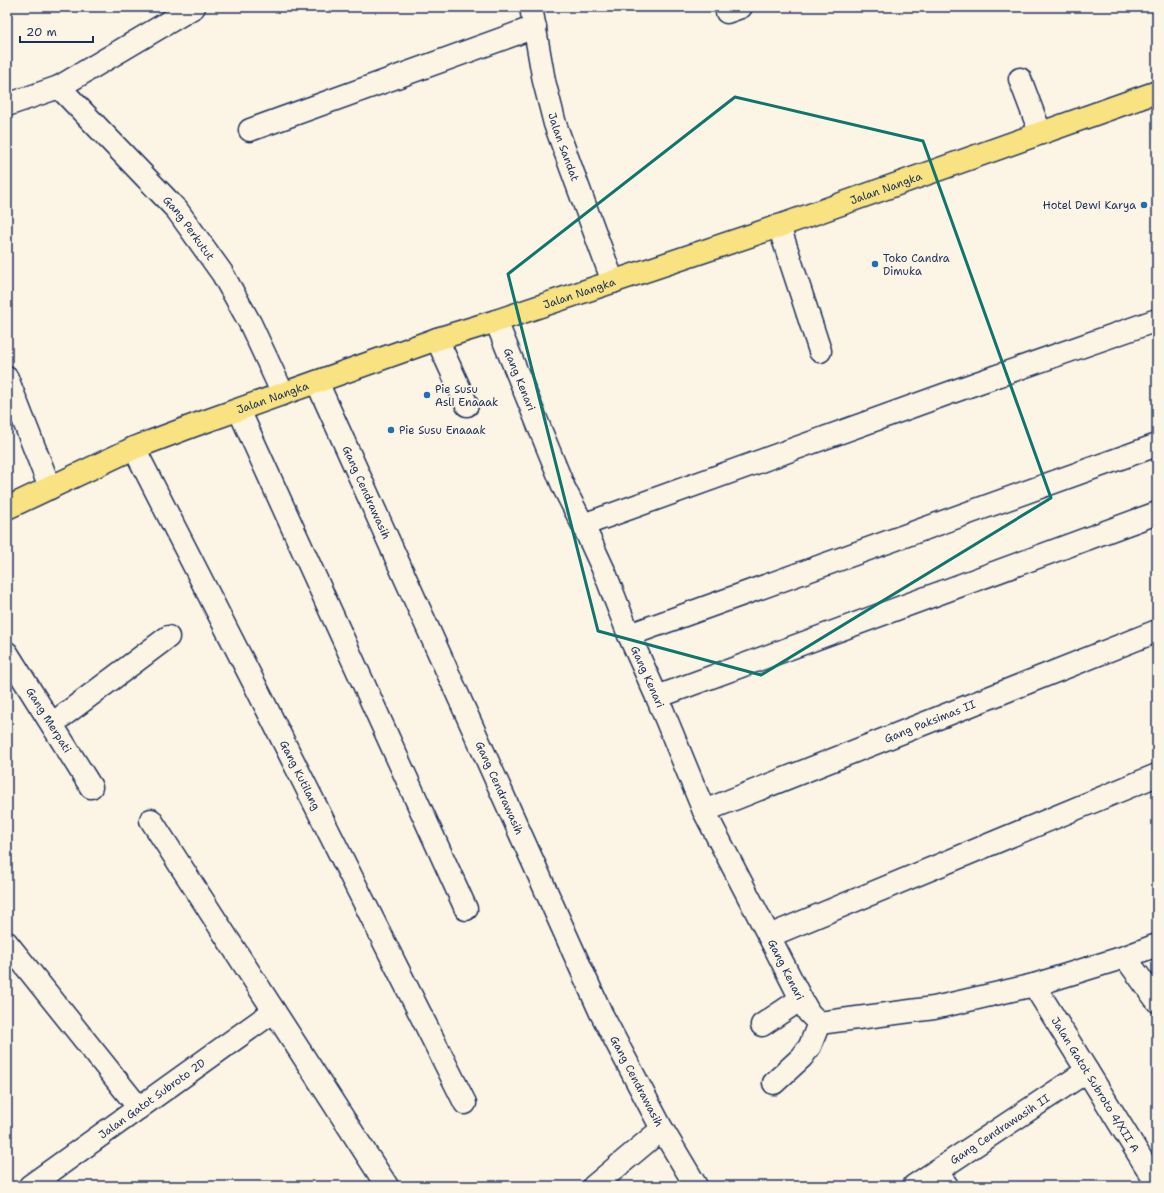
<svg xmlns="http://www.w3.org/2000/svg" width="1164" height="1193" font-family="'Shantell Sans',sans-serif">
  <rect width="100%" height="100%" fill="#fcf5e5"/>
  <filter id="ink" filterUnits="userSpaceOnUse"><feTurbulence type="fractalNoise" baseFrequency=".025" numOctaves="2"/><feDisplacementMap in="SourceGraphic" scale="8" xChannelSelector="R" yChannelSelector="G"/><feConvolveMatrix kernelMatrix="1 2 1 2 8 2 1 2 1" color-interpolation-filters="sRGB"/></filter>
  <g filter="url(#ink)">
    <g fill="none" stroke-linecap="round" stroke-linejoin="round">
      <g stroke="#1b2f5e" stroke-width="25">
        <g id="minor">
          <path id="s1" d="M531,7l13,74 11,43 58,158"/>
          <polyline points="727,12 741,7"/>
          <polyline points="1020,79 1040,132"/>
          <path id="s2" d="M59,87l118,123 45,63 28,50 33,71"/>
          <polyline points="7,105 59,87 194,7"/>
          <polyline points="250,130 535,27"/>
          <polyline points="779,226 820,351"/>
          <path id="s3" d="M496,321l68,167 19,37 22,48 24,62 28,62 47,114 65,125 32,63 8,14 10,10"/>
          <polyline points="437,339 467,405"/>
          <polyline points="7,378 50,488"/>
          <path id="s4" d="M317,382l284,631 61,116 34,57"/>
          <polyline points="239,410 466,909"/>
          <path id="s5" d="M134,448l121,237 210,418"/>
          <polyline points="583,525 977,383 1157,320"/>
          <polyline points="629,635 1157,445"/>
          <path id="s6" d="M7,653l84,134"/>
          <polyline points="657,697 1157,513"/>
          <polyline points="52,724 168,637"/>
          <path id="s7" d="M704,811l453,-180"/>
          <polyline points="151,820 387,1186"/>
          <polyline points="769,936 1157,775"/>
          <polyline points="7,943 139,1108"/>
          <polyline points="1125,957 1157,1001"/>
          <path id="s8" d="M1034,985l123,199"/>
          <polyline points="819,1023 934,1008 1034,985 1125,957 1157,945"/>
          <polyline points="762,1025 801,999"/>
          <polyline points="774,1083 802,1057 810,1046 819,1023"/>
          <polyline points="936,1171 947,1186"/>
          <path id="s9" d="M30,1186l244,-175"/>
          <polyline points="594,1186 662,1129"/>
          <path id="s10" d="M914,1186l173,-115"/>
        </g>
      </g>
      <g stroke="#1b2f5e" stroke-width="25">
        <g id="major">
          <path id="s11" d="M7,508l127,-60 61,-23 242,-86 59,-18 283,-95 378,-134"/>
        </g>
      </g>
      <use href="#minor" stroke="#fcf5e5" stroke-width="22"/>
      <use href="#major" stroke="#f8e281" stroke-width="22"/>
    </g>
  </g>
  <path fill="none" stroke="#0f766e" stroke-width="3" stroke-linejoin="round" d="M735,97l188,44 128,357 -290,177 -163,-44 -90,-357z"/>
  <g fill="#1f6fb2" stroke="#fcf5e5" stroke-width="1.5">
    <circle cx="1144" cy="205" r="4"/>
    <circle cx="875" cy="264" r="4"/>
    <circle cx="427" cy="395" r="4"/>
    <circle cx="391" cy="430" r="4"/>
  </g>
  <g text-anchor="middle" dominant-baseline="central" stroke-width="3.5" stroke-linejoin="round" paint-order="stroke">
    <g font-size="11" fill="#1b2f5e" stroke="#fcf5e5">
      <text stroke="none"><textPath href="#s1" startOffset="144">Jalan Sandat</textPath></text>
      <text stroke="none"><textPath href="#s11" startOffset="936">Jalan Nangka</textPath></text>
      <text stroke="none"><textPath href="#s2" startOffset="192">Gang Perkutut</textPath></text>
      <text stroke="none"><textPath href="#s11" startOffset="612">Jalan Nangka</textPath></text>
      <text stroke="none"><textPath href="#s3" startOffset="63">Gang Kenari</textPath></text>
      <text stroke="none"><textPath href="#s11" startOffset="288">Jalan Nangka</textPath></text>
      <text stroke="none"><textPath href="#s4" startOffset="121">Gang Cendrawasih</textPath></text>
      <text stroke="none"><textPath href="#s3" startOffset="387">Gang Kenari</textPath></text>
      <text stroke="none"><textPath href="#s6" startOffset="79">Gang Merpati</textPath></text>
      <text stroke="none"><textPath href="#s7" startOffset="243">Gang Paksimas II</textPath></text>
      <text stroke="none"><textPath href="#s5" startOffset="367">Gang Kutilang</textPath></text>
      <text stroke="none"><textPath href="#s4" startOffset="445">Gang Cendrawasih</textPath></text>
      <text stroke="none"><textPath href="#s3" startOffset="711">Gang Kenari</textPath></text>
      <text stroke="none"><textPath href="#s4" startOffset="769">Gang Cendrawasih</textPath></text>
      <text stroke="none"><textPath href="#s8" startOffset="117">Jalan Gatot Subroto 4/XII A</textPath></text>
      <text stroke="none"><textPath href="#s9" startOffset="150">Jalan Gatot Subroto 2D</textPath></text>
      <text stroke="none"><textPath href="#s10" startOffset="103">Gang Cendrawasih II</textPath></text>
    </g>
    <g font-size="11" fill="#1b2f5e" stroke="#fcf5e5" text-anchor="start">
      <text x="1136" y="205" text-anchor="end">Hotel Dewi Karya</text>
      <text x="883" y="258">Toko Candra<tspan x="883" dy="13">Dimuka</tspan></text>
      <text x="435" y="389">Pie Susu<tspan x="435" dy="13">Asli Enaaak</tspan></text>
      <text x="399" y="430">Pie Susu Enaaak</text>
    </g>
  </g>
  <rect width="1164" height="1193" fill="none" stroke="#fcf5e5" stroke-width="24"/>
  <rect x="12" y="12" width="1140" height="1169" fill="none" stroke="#1b2f5e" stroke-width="1.5" filter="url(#ink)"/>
  <path d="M20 36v6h73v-6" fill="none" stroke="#1b2f5e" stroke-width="2"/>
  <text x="26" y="36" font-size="12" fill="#1b2f5e" stroke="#fcf5e5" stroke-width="3" paint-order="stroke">20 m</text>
</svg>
